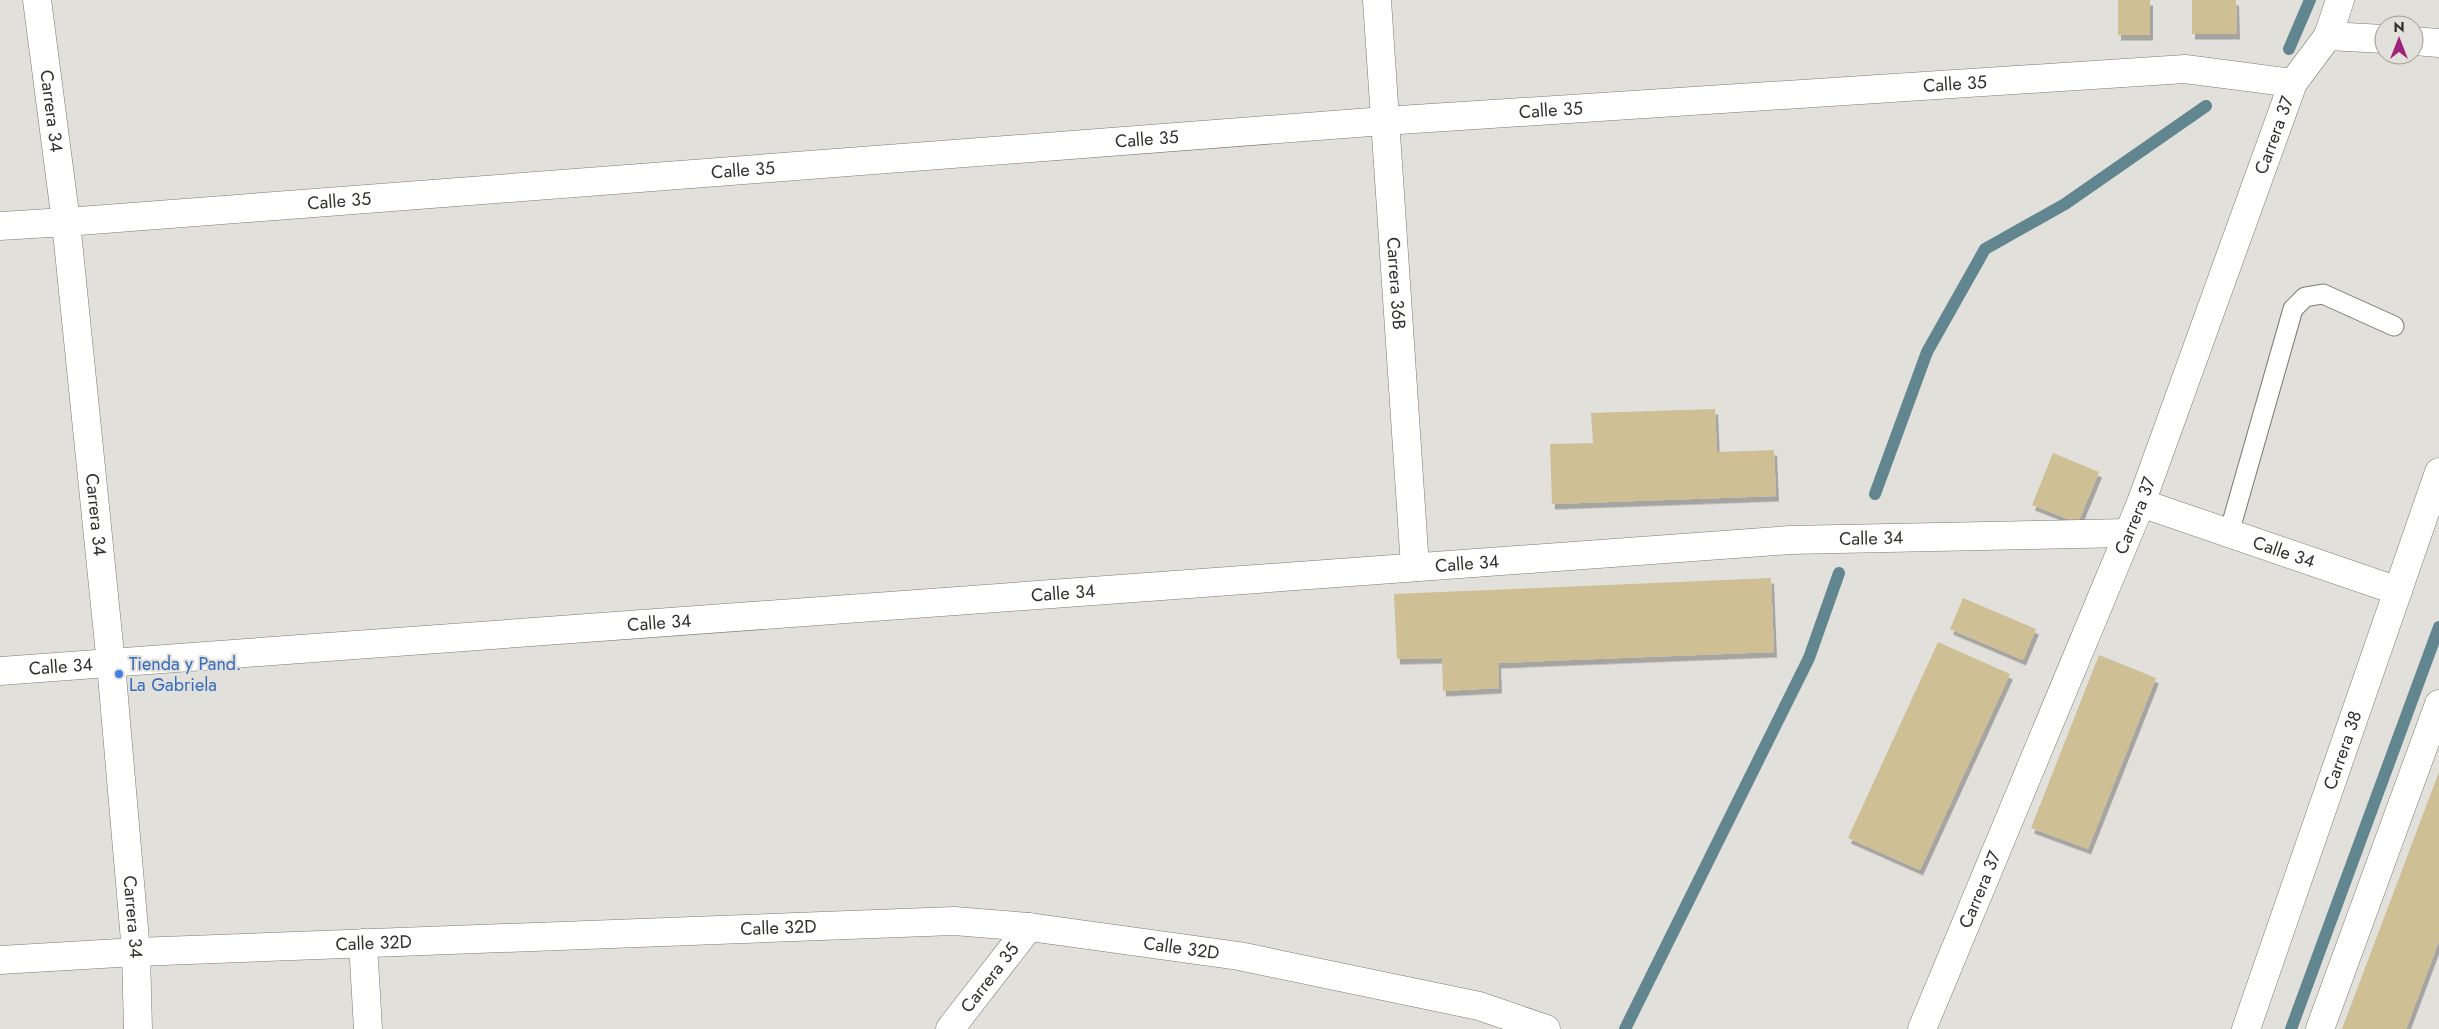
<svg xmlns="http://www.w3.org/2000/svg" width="2439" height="1029" font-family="Jost,sans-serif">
  <defs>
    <filter id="shadow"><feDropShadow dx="3" dy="5.5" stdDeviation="0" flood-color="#0004"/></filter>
  </defs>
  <rect width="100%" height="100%" fill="#e2e0da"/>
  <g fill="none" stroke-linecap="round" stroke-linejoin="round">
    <g stroke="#628690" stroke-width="12">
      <polyline points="2289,49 2310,0"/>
      <polyline points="1875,494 1927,352 1985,249 2065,204 2206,106"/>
      <polyline points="1625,1029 1809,658 1839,573"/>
      <polyline points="2291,1029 2439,627"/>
    </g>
  </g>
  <g fill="#cebf95" filter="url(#shadow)">
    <rect x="2118" y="0" width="32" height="35"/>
    <polygon points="2192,0 2236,0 2237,34 2192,34"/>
    <polygon points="1715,409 1717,452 1774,450 1776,496 1552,504 1550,444 1593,443 1591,413"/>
    <polygon points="2053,453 2099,472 2078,523 2032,505"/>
    <polygon points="1771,578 1774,652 1498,663 1499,688 1443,691 1442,658 1397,659 1394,594"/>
    <polygon points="1963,598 2036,629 2023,660 1950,629"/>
    <polygon points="1938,642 2010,674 1920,870 1848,838"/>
    <polygon points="2099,655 2156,678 2088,849 2031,828"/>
    <polygon points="2439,772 2439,941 2406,1029 2342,1029"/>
  </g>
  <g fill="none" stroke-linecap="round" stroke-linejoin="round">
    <g stroke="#7b7973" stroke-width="21">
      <polyline id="service" points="2229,533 2293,309 2305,297 2323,294 2394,326"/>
    </g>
    <g stroke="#7b7973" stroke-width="29">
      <g id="minor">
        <path id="s1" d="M1377,0l38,567"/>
        <polyline points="2328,36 2384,39"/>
        <polyline points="2414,41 2439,43"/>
        <path id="s2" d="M66,222l1318,-101 801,-52 108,14"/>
        <path id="s3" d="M2141,503l257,88"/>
        <path id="s4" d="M0,671l1790,-131 338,-7"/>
        <polyline points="363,943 368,1029"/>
        <path id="s5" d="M0,960l136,-8 818,-31 75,6 210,29 240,50 67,23"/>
        <path id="s6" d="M950,1029l79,-102"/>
        <path id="s7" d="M1922,1029l219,-526 152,-420 35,-47 12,-36"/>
        <path id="s8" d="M2246,1029l193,-557"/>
        <polyline points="2320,1029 2439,704"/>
      </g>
    </g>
    <g stroke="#7b7973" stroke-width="29">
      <g id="tertiary">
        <path id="s9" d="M37,0l29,222 45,442 25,288 2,77"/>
        <polyline points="0,226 66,222"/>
      </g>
    </g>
    <use href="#service" stroke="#fff" stroke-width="19"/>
    <use href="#minor" stroke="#fff" stroke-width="28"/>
    <use href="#tertiary" stroke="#fff" stroke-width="28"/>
  </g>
  <circle fill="#3f7fe0" stroke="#e2e0da" stroke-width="2" cx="119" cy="674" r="5"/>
  <g text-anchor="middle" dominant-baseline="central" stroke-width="4" stroke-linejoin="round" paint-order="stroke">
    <g font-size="18" fill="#30302d" stroke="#e2e0da">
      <text stroke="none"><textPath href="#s2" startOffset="1894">Calle 35</textPath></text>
      <text stroke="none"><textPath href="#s2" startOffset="1489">Calle 35</textPath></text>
      <text stroke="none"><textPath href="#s9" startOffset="112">Carrera 34</textPath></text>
      <text stroke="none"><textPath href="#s7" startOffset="961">Carrera 37</textPath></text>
      <text stroke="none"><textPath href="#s2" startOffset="1084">Calle 35</textPath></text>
      <text stroke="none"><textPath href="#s2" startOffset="679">Calle 35</textPath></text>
      <text stroke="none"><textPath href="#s2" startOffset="274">Calle 35</textPath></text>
      <text stroke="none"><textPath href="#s1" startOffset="284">Carrera 36B</textPath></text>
      <text stroke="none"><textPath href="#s9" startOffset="518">Carrera 34</textPath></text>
      <text stroke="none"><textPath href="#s7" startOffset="556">Carrera 37</textPath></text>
      <text stroke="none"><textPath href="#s4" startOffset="1876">Calle 34</textPath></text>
      <text stroke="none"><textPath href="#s3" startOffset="151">Calle 34</textPath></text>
      <text stroke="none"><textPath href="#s4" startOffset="1471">Calle 34</textPath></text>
      <text stroke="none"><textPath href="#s4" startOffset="1066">Calle 34</textPath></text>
      <text stroke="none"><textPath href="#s4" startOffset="661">Calle 34</textPath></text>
      <text stroke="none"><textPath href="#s4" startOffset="61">Calle 34</textPath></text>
      <text stroke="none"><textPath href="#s8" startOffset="295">Carrera 38</textPath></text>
      <text stroke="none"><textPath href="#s7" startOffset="151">Carrera 37</textPath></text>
      <text stroke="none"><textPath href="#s9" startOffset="922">Carrera 34</textPath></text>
      <text stroke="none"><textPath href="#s5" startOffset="779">Calle 32D</textPath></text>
      <text stroke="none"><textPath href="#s5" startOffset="374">Calle 32D</textPath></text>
      <text stroke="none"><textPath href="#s5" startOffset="1184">Calle 32D</textPath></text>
      <text stroke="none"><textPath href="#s6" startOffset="65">Carrera 35</textPath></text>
    </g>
    <g font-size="18" fill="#366cbe" stroke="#e2e0da" text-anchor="start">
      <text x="129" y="664">Tienda y Pand.<tspan x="129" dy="21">La Gabriela</tspan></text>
    </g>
  </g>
  <g transform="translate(2399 40)"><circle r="24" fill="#e2e0da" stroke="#9b9a95"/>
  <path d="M0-4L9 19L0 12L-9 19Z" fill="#9d237b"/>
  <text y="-8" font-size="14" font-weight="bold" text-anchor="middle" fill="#30302d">N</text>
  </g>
</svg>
